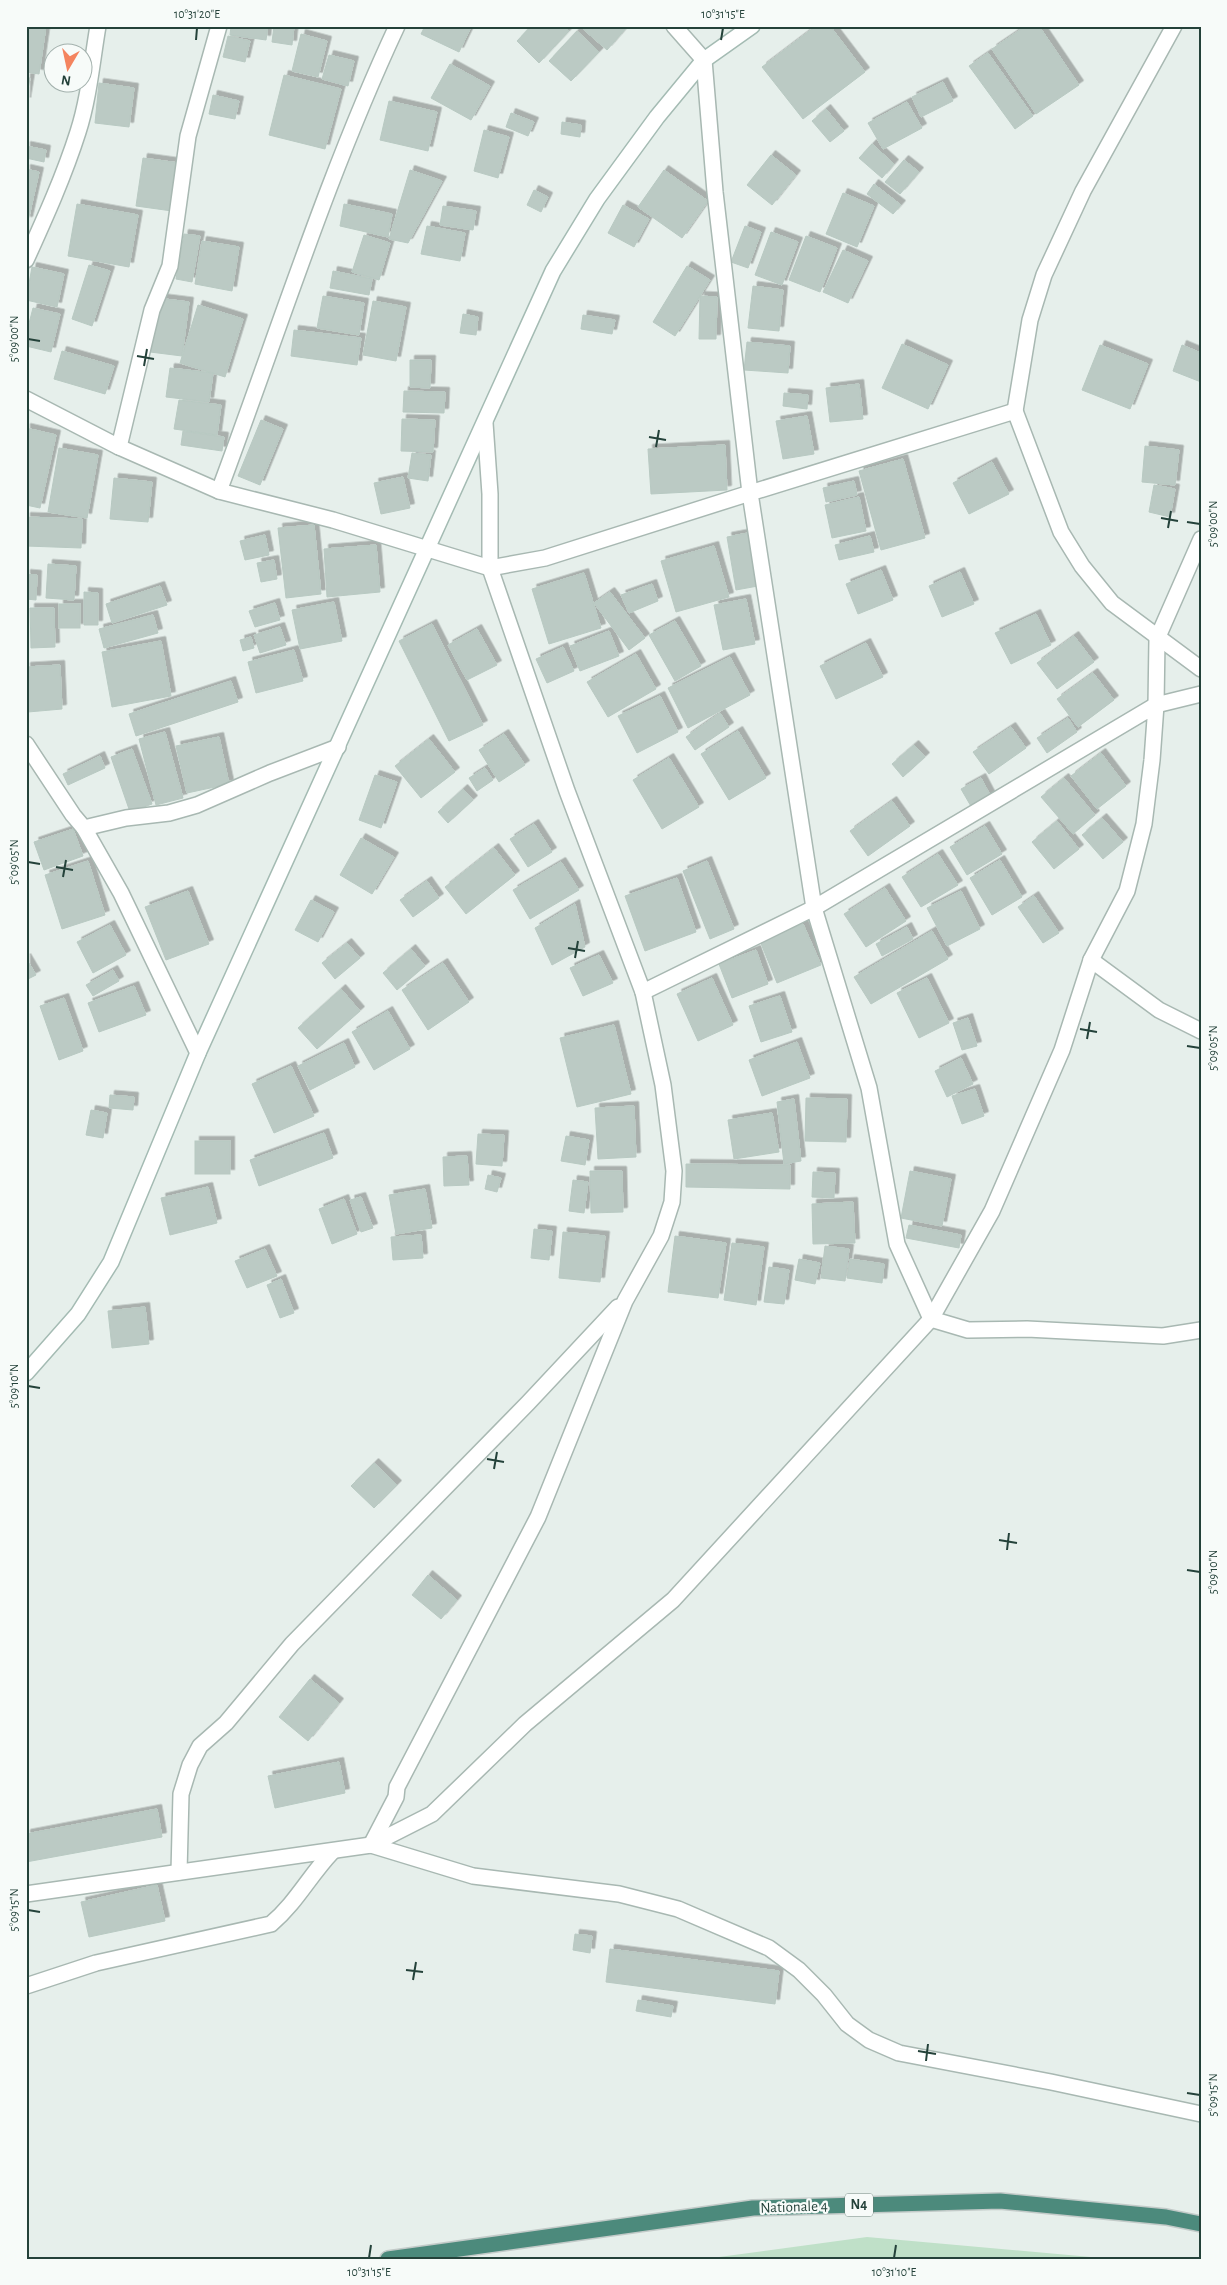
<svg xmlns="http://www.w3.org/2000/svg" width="1227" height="2285" font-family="'Alegreya Sans',sans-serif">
  <defs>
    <filter id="shadow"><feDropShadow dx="4.5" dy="-4.5" stdDeviation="0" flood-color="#0004"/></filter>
  </defs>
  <rect width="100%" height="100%" fill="#e6efeb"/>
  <polygon fill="#bfe0c8" points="867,2237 1113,2259 704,2259"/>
  <g fill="#bbcac4" stroke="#b8c9c2" filter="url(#shadow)">
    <polygon points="26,26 46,26 39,74 26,72"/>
    <polygon points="231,26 268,26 266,40 230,35"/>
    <polygon points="274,26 294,26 292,45 272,42"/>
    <polygon points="425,26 465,26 470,29 459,52 421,34"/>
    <polygon points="531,26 564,26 569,31 539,63 517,41"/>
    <polygon points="584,26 628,26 607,50 582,28"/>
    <polygon points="816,26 830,26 865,72 803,119 762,67"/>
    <polygon points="1026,26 1039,26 1079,85 1036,114 992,49"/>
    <polygon points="577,31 599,52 571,81 549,61"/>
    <polygon points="301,34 327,41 318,77 292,71"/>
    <polygon points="228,36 250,41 245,62 223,57"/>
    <polygon points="988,53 1033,116 1015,129 969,66"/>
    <polygon points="329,55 354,61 348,86 322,79"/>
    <polygon points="450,64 490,86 471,120 431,98"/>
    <polygon points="284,75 341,89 325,149 269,135"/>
    <polygon points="26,77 30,78 26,102"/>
    <polygon points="943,82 953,101 921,117 912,97"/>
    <polygon points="99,83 134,88 129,127 95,123"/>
    <polygon points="213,95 239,101 235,119 209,114"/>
    <polygon points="389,101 437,112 428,151 380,140"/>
    <polygon points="907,102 922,128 883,149 868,123"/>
    <polygon points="826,109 844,131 830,142 812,121"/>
    <polygon points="511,113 534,122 528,136 506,127"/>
    <polygon points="562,122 581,125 580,137 561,134"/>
    <polygon points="484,130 509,137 498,178 474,171"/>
    <polygon points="872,144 894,164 882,178 859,158"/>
    <polygon points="26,146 46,150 44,162 26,158"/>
    <polygon points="771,155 796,175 772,205 747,185"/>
    <polygon points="143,158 179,163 172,211 136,206"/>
    <polygon points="904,160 919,172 900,194 885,182"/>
    <polygon points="26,169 39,172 28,221 26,221"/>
    <polygon points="410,170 442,181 408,243 389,239"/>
    <polygon points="664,170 708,201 682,238 638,207"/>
    <polygon points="874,184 901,205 893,214 867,194"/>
    <polygon points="534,190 548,197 541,212 527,205"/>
    <polygon points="843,193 874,206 857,247 826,234"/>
    <polygon points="77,204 138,215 129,267 68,256"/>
    <polygon points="344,204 392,214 388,237 340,226"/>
    <polygon points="623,205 649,219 634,247 608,233"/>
    <polygon points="443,206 476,211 473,230 440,225"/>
    <polygon points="427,226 465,233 460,261 421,254"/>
    <polygon points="745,226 761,232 748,268 731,262"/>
    <polygon points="771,232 798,242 782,285 755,275"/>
    <polygon points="184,234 200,236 192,282 176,279"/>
    <polygon points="364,235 390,243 379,280 352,272"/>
    <polygon points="806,236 837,248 820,292 789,280"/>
    <polygon points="202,241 239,247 232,291 195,284"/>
    <polygon points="843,250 868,261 848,303 823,292"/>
    <polygon points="89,265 110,271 92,326 72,319"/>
    <polygon points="687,266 710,280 675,336 653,322"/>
    <polygon points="32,267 64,274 57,307 26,300"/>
    <polygon points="333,271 372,279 369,295 330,288"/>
    <polygon points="753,286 783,290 779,331 748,328"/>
    <polygon points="323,296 364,303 359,335 317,328"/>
    <polygon points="700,296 717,297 716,339 699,339"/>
    <polygon points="157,298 189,302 182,356 150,352"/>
    <polygon points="373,301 406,307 396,361 363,355"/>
    <polygon points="198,305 243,319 225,377 180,363"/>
    <polygon points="33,308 60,314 51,352 26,346 26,335"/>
    <polygon points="463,314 478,317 476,335 460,333"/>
    <polygon points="583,315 615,320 612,334 581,329"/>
    <polygon points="294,330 361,338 357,365 291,356"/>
    <polygon points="747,342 790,346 788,373 744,370"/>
    <polygon points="902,344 948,365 928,409 882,388"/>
    <polygon points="1100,345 1148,364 1130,409 1082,390"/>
    <polygon points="1182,345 1201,353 1201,382 1173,371"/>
    <polygon points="62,351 114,366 105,394 54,379"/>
    <polygon points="410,360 431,360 430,388 410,387"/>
    <polygon points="170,368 213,373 209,402 166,397"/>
    <polygon points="859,384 863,419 830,422 826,388"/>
    <polygon points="404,391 445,392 444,413 403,412"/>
    <polygon points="784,393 808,395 807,409 783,406"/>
    <polygon points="179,400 221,405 217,435 174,429"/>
    <polygon points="807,416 814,454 783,459 776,421"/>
    <polygon points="402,419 435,420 433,452 401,451"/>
    <polygon points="261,420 283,429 260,485 238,476"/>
    <polygon points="26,428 56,435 40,508 26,505"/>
    <polygon points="183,431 224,437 222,451 181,445"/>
    <polygon points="725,445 727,490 651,494 648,449"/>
    <polygon points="1145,446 1179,450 1175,485 1142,482"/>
    <polygon points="59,448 98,455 87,518 48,512"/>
    <polygon points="412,453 431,455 428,481 408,478"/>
    <polygon points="903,459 925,538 881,550 859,471"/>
    <polygon points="992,462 1009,494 969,514 953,483"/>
    <polygon points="403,477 410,508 381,514 374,483"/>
    <polygon points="114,478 152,482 148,522 110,519"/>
    <polygon points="854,481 857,495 826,502 823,488"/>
    <polygon points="1154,485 1175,489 1170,517 1149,512"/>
    <polygon points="859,497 866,531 832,538 825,505"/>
    <polygon points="26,517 82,519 81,548 26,546"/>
    <polygon points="314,525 321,594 286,598 278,528"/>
    <polygon points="748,533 758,586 736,590 727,537"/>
    <polygon points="265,535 269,555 245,560 240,541"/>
    <polygon points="870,536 874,552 839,560 835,545"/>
    <polygon points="376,545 380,592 327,597 324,549"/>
    <polygon points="714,546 729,597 676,612 661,561"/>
    <polygon points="274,560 277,579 261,582 257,563"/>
    <polygon points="48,564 76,566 74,600 46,598"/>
    <polygon points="881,570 893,600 858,614 846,584"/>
    <polygon points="960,572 974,604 942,617 929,586"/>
    <polygon points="584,573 601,628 549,644 532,589"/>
    <polygon points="26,574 37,575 36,600 26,599"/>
    <polygon points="652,584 658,601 629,613 621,595"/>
    <polygon points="160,586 167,605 112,623 106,604"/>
    <polygon points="84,592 98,593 98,625 84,625"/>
    <polygon points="610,592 645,638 629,650 594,603"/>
    <polygon points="746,599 755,644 723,650 714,605"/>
    <polygon points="334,602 342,641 300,649 292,610"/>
    <polygon points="275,603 280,620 255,627 249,611"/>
    <rect x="59" y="604" width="21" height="24"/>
    <polygon points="30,608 54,608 55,647 31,648"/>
    <polygon points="1036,614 1051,645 1011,664 995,633"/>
    <polygon points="153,615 158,633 104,648 99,629"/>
    <polygon points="675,621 701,666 675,681 649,635"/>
    <polygon points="432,624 483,725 449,741 399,641"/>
    <polygon points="280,627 286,645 260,653 254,635"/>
    <polygon points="477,629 497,665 467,680 448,645"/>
    <polygon points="609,631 619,656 580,671 570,646"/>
    <polygon points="1074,636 1094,662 1057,689 1037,663"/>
    <polygon points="251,637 254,648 243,651 240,640"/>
    <polygon points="161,641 171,696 112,707 102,652"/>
    <polygon points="866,643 883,677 836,699 820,666"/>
    <polygon points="563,647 574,671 547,683 536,659"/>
    <polygon points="294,650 303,681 256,693 248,662"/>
    <polygon points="636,654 656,689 608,717 587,682"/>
    <polygon points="730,657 750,695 688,728 668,688"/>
    <polygon points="60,665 62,709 28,712 26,667"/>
    <polygon points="1093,673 1114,700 1078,727 1057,699"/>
    <polygon points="231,681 238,702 136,736 129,714"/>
    <polygon points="660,696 678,732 637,753 618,716"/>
    <polygon points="720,713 729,727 695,750 686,737"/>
    <polygon points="1068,718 1077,732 1047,753 1037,738"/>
    <polygon points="1011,727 1026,748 989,774 973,752"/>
    <polygon points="738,731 766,778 729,800 701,754"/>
    <polygon points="165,732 183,798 156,805 139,739"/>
    <polygon points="504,734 525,765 499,782 479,750"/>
    <polygon points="219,737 229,784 187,793 176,746"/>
    <polygon points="429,739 455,772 421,798 395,766"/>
    <polygon points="914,745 925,757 903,777 892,764"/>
    <polygon points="132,749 152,804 130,812 111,757"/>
    <polygon points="1101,753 1126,786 1097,809 1071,776"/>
    <polygon points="100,756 105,768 68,785 63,774"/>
    <polygon points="669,758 699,807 662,829 633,780"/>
    <polygon points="485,768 493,780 477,791 469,778"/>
    <polygon points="375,775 397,782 381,828 359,820"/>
    <polygon points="981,778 991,797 972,808 961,789"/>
    <polygon points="1064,778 1095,815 1073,834 1041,797"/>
    <polygon points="463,789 473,800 448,823 438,812"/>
    <polygon points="892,801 910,826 868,856 850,831"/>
    <polygon points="1102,818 1123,842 1103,859 1082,835"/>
    <polygon points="1057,821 1079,849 1054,869 1032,842"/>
    <polygon points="534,824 552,852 528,867 510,839"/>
    <polygon points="985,826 1002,854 967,875 950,847"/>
    <polygon points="73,829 83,856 44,870 34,842"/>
    <polygon points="361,838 394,857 372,894 340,875"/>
    <polygon points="494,848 515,875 466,914 445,887"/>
    <polygon points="938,854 958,885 921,907 902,877"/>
    <polygon points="1000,860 1022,897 992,915 970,878"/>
    <polygon points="88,861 105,915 62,929 45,875"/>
    <polygon points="707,861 734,929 710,939 683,871"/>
    <polygon points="561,862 579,890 530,919 513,890"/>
    <polygon points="677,878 696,932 645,951 625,896"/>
    <polygon points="427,881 439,898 413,917 400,900"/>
    <polygon points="885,888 906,921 866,947 844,914"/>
    <polygon points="188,891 209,944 166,960 145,907"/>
    <polygon points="961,891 980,929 947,946 927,908"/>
    <polygon points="1034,896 1059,933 1043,943 1018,907"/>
    <polygon points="311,900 334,912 318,942 295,930"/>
    <polygon points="575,904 585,947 552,965 535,928"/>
    <polygon points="803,924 821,965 777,983 760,941"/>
    <polygon points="110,925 126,955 93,973 77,942"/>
    <polygon points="907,927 913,939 882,956 876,944"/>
    <polygon points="932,931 948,959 871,1004 854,977"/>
    <polygon points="347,943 360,958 335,979 322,963"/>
    <polygon points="411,949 425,966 397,990 383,973"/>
    <polygon points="756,950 768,984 732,998 719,964"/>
    <polygon points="599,955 613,983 583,996 570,968"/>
    <polygon points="26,958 36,975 26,980"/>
    <polygon points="443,963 469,1002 428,1030 402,990"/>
    <polygon points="113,970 119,981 93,996 86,985"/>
    <polygon points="712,978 733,1025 698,1041 677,994"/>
    <polygon points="927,978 949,1023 919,1038 897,993"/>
    <polygon points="134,986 146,1015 99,1032 88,1003"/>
    <polygon points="341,989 360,1011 317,1049 298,1028"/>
    <polygon points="780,996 792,1032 761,1042 749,1006"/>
    <polygon points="64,998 83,1051 59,1060 40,1006"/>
    <polygon points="388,1011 410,1049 374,1070 352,1032"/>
    <polygon points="968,1018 977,1046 962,1050 953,1023"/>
    <polygon points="614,1025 631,1094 577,1107 560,1038"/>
    <polygon points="797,1042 810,1078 762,1096 749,1060"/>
    <polygon points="344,1043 355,1067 310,1090 298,1066"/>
    <polygon points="961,1058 973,1084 947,1097 935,1071"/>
    <polygon points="291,1066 314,1116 274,1133 252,1084"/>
    <polygon points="975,1089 984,1116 962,1124 952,1096"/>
    <polygon points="110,1095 134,1097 133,1110 109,1108"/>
    <polygon points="806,1098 847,1099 846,1142 805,1141"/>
    <polygon points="794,1099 801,1161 784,1164 777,1102"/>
    <polygon points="634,1106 636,1157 598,1159 595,1108"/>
    <polygon points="91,1110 107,1113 103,1138 86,1135"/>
    <polygon points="772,1113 779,1152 734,1159 728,1120"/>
    <polygon points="324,1133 333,1158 259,1186 250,1160"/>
    <polygon points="478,1134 504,1135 502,1166 476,1164"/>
    <polygon points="566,1136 589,1140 585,1165 561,1161"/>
    <rect x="195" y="1141" width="35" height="33"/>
    <polygon points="467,1156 469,1185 444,1186 443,1157"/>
    <polygon points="686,1164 790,1165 790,1189 686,1187"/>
    <polygon points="590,1171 622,1171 623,1212 591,1213"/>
    <polygon points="910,1171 951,1179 942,1226 901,1218"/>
    <polygon points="813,1172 835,1173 834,1198 812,1197"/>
    <polygon points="488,1175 501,1178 497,1192 485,1189"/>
    <polygon points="573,1180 588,1182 584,1213 569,1211"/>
    <polygon points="208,1187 217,1223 170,1235 161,1198"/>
    <polygon points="425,1189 432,1228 396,1234 389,1195"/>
    <polygon points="361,1197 373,1228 361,1232 350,1200"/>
    <polygon points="344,1199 357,1234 332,1244 319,1209"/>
    <polygon points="853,1202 855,1243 813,1244 812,1204"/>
    <polygon points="909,1225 961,1235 959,1248 906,1238"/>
    <polygon points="534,1229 552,1231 549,1260 531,1258"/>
    <polygon points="563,1232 605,1236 600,1282 559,1278"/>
    <polygon points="421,1235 423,1258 393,1260 391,1237"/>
    <polygon points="675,1236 726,1243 718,1298 668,1292"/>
    <polygon points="732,1243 764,1247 756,1305 724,1300"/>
    <polygon points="825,1246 849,1249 845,1281 821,1278"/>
    <polygon points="265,1249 277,1276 247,1288 235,1261"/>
    <polygon points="799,1259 820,1263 815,1284 795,1280"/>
    <polygon points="850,1259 884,1264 882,1283 847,1278"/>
    <polygon points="769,1267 789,1270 784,1304 764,1302"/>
    <polygon points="281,1279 294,1313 280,1318 267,1285"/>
    <polygon points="145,1307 149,1344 112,1348 108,1311"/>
    <polygon points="374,1463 397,1485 374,1508 351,1486"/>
    <polygon points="428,1575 457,1600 441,1619 412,1595"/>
    <polygon points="310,1679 339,1703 308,1741 279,1717"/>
    <polygon points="339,1762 345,1793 275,1808 268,1776"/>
    <polygon points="157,1809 162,1837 26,1862 26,1834"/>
    <polygon points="157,1885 165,1921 89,1937 81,1902"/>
    <polygon points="575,1934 592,1936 590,1953 573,1950"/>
    <polygon points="610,1949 779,1971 775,2004 606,1982"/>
    <polygon points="638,2000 673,2006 671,2017 636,2011"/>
  </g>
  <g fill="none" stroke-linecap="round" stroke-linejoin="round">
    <g stroke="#a8b8b2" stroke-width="18">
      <g id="minor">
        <path d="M397,26c-70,150 -120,310 -178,465l114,29 157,48 55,-10 205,-65 -35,-301 -11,-132 -30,-34"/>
        <path d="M26,260c19,-42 38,-84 52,-128 11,-34 14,-71 20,-106"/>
        <polyline points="26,399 119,447 219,491"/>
        <polyline points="1015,411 1030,320 1044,275 1083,191 1174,26"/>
        <polyline points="119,447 152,310 170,266 188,136 219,26"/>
        <polyline points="1201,539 1157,639 1156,705 1201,694"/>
        <polyline points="26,744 73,815 84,828 126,818 169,813 197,805 270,773 338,747"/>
        <polyline points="84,828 121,893 198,1053"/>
        <polyline points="1091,960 1159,1010 1201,1031"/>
        <polyline points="643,992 814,908 869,1088 897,1244 931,1319 968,1330 1027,1329 1163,1336 1201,1330"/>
        <polyline points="371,1845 396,1797 397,1787 538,1517 625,1301 661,1236 672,1202 674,1171 663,1085 643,992 567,791 490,568 490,494 485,423"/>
        <polyline points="371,1845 473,1876 619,1894 678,1909 769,1948 799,1970 824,1995 847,2024 869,2040 899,2053 1051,2082 1201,2114"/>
        <polyline points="179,1872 181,1794 190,1765 200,1746 226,1723 292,1644 528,1403 618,1307"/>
        <polyline points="26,1894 371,1845 432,1814 525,1724 673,1600 931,1319 992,1211 1062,1050 1091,960 1127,891 1144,824 1152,760 1156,705 814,908 750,493 1015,411 1061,532 1082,566 1112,603 1201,669"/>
        <path d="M26,1986l70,-23 175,-39c25,-21 39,-49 61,-72"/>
      </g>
    </g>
    <g stroke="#a4bbb3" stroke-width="18">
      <polyline id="secondary" points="26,1373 78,1314 111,1262 198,1053 553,271 597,199 657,117 704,60 752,26"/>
    </g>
    <g stroke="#c2cac8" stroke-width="18">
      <polyline id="trunk" points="388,2259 753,2208 1000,2201 1166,2217 1201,2224"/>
    </g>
    <use href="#minor" stroke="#fff" stroke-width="15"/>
    <use href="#secondary" stroke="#fff" stroke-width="15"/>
    <use href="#trunk" stroke="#4c8a7c" stroke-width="15"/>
  </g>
  <path fill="none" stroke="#24423a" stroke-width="2" d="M196,40l1,-12M721,40l2,-12M28,339l12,2M137,356l17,3M144,366l3,-17M649,437l17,3M656,447l3,-17M1161,518l17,3M1187,522l13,2M1168,528l3,-17M28,862l12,2M56,867l17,3M63,877l3,-17M568,948l17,3M575,958l3,-17M1080,1029l17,3M1087,1039l3,-17M1187,1046l13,2M28,1386l12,2M487,1459l17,3M494,1469l3,-17M999,1540l18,3M1007,1550l2,-17M1187,1570l13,2M28,1910l12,2M406,1970l17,2M413,1980l3,-18M918,2051l18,3M926,2061l2,-17M1187,2093l13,2M369,2258l2,-13M894,2258l2,-13"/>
  <g text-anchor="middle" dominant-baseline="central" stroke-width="4.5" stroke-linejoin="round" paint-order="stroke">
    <rect fill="#f7fbf9" stroke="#637a73" stroke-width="1" x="845" y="2193.5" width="28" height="23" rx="4"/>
    <g font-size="14" font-weight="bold" fill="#24423a">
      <text x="859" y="2205">N4</text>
    </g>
    <g font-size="15" fill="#24423a" stroke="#f7fbf9">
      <text transform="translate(794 2207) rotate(-2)">Nationale 4</text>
    </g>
  </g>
  <rect width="1227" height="2285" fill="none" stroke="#f7fbf9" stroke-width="55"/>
  <g transform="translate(68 68) rotate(189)"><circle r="24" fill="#f7fbf9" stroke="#a3b1ad"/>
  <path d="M0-4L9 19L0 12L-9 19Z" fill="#f4845f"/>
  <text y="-8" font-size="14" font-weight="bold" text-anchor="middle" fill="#24423a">N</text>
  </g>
  <rect x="28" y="28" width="1172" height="2230" fill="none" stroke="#24423a" stroke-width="2"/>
  <g font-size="12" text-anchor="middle" fill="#24423a">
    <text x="197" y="18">10°31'20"E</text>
    <text x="723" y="18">10°31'15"E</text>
    <text transform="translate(14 339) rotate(-90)" y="4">5°09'00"N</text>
    <text transform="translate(1213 524) rotate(-90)" y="4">5°09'00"N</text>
    <text transform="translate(14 862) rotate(-90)" y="4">5°09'05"N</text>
    <text transform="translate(1213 1048) rotate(-90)" y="4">5°09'05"N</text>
    <text transform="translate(14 1386) rotate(-90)" y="4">5°09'10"N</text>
    <text transform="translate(1213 1572) rotate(-90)" y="4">5°09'10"N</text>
    <text transform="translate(14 1910) rotate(-90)" y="4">5°09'15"N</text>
    <text transform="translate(1213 2095) rotate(-90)" y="4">5°09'15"N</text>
    <text x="369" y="2276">10°31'15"E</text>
    <text x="894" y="2276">10°31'10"E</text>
  </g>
</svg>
